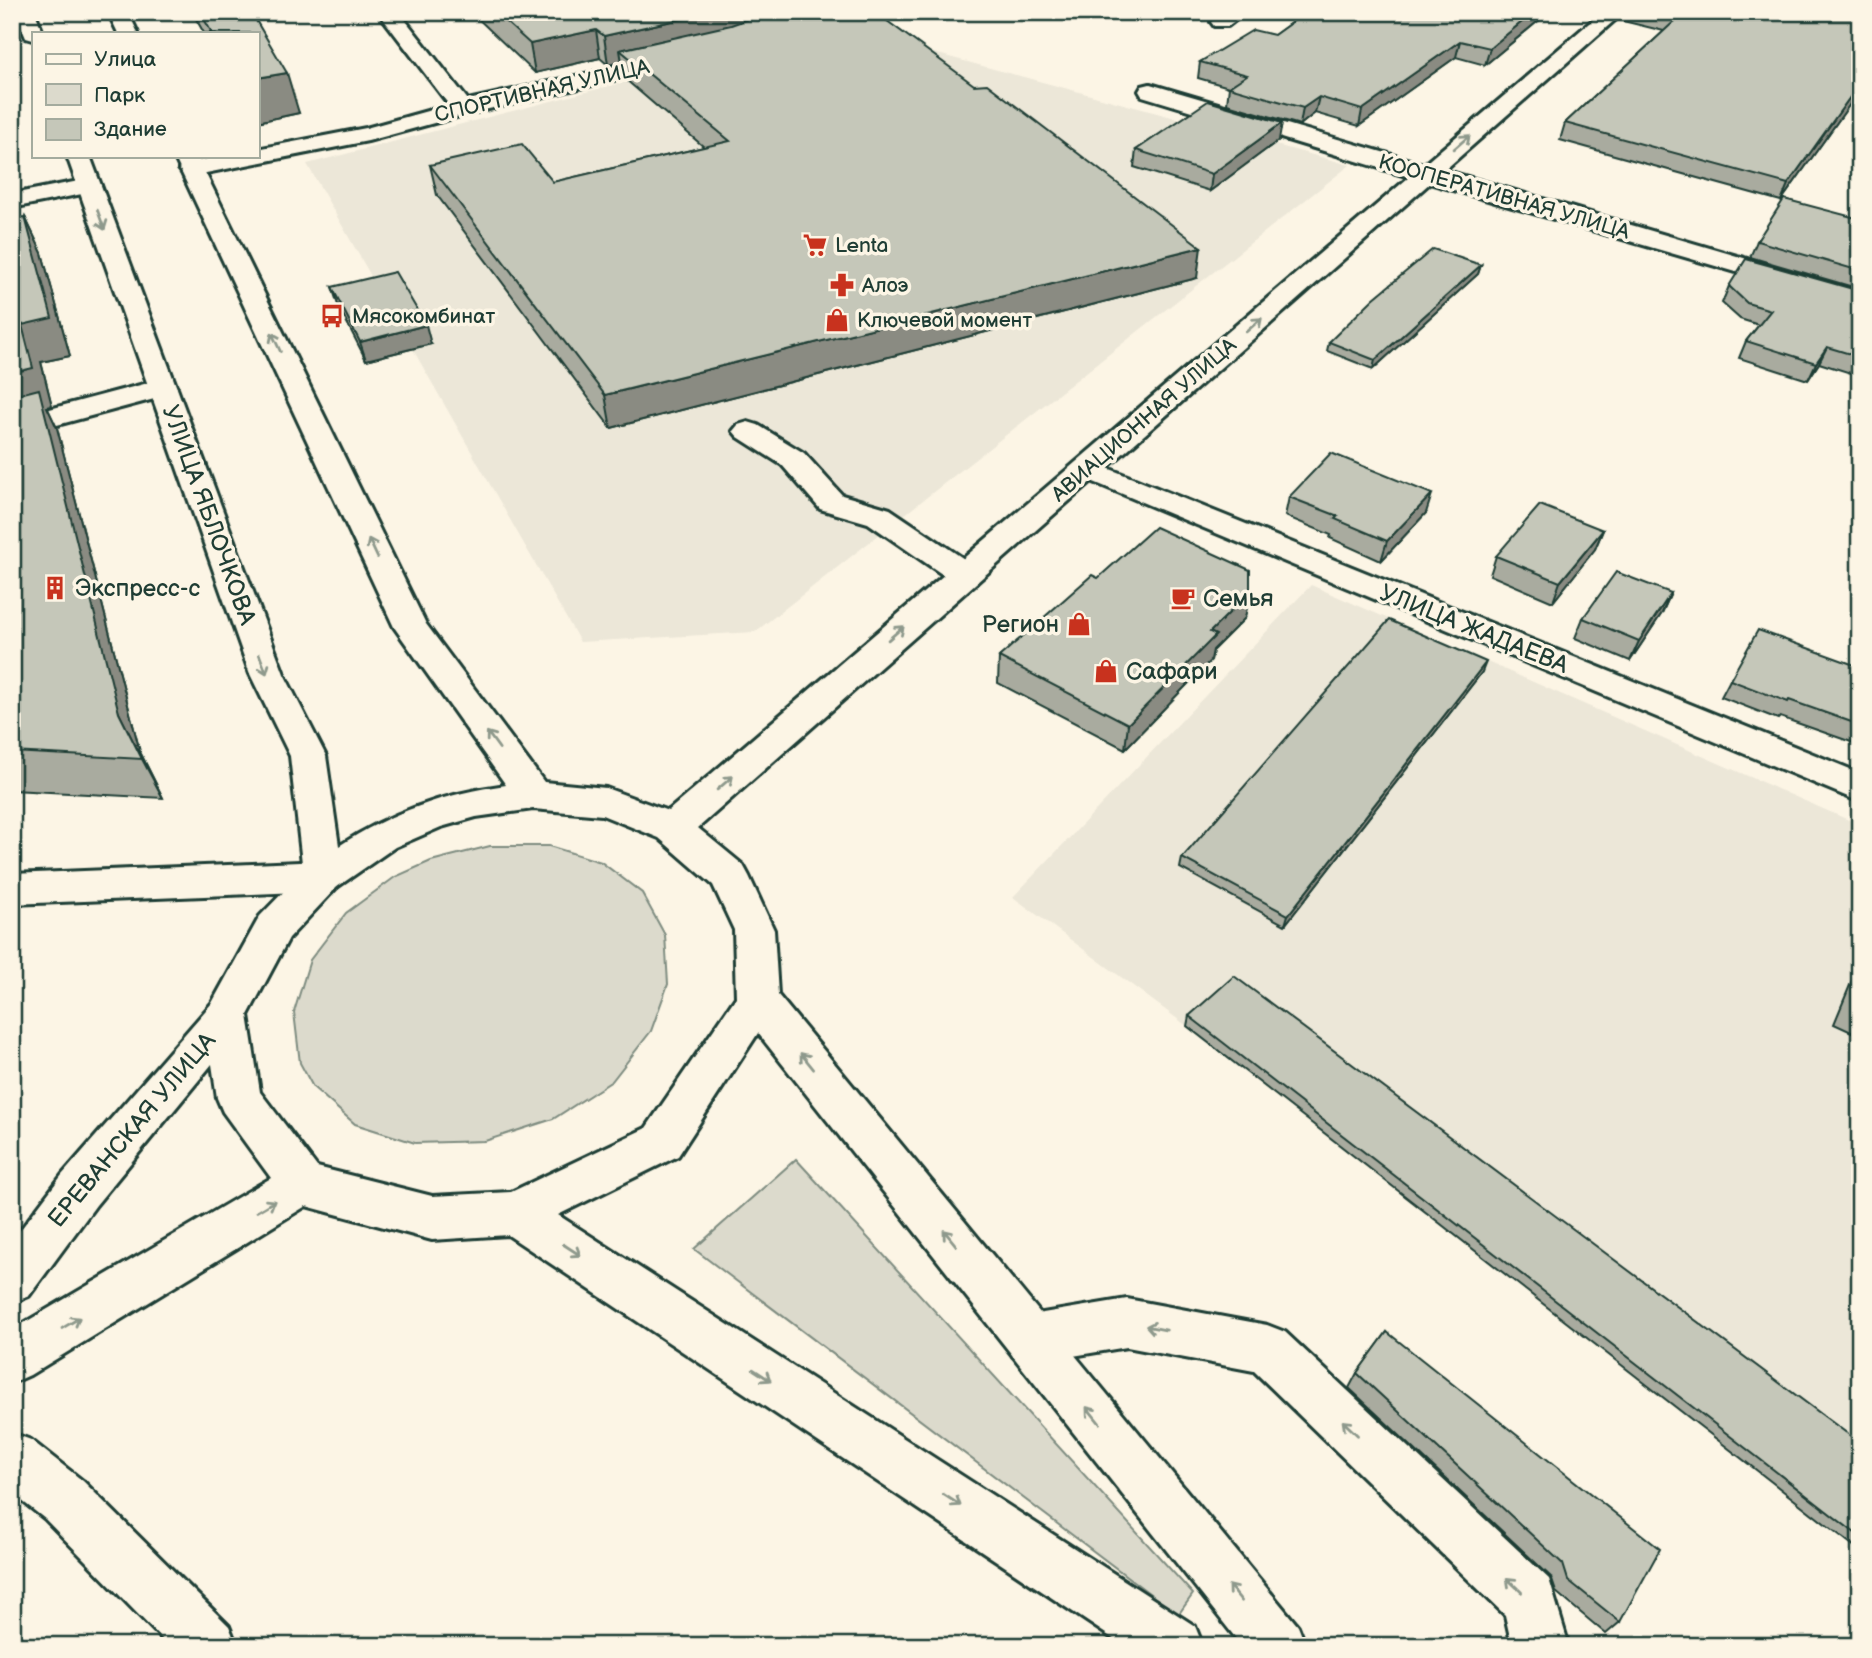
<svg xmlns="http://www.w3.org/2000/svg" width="1872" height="1658" font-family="'Balsamiq Sans',sans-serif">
  <rect width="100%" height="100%" fill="#fcf5e5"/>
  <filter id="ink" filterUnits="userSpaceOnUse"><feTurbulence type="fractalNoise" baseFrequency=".0143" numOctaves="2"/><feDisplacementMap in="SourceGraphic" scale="14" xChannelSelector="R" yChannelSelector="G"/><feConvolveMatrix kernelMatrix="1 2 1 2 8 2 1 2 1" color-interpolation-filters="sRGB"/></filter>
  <g filter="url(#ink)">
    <g fill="#ece7d8">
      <polygon points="838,27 1350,165 755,632 580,642 307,164"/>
      <polygon points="1311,585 1860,825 1860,1551 1187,1026 1013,897"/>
    </g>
    <g fill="#dcdacc" stroke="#7e8c80" stroke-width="2">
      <polygon points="490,846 549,846 601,862 642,893 665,935 668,984 651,1031 612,1081 553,1119 485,1141 415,1143 355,1124 313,1087 300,1063 294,1012 310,960 346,913 395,877 431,861"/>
      <polygon points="796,1159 1193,1594 1178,1615 694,1249"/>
    </g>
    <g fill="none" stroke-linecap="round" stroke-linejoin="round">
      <g stroke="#1f3d34" stroke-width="6">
        <g id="minor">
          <polygon points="378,12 399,12 468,100 675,54 682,56 686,60 682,64 467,114 368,141 191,176 183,174 179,169 183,164 222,156 257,156 257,149 366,128 449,105"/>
          <polygon points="1222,12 1246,12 1228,26 1214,26 1211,22"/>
          <polygon points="1150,84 1860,292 1860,308 1416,179 1142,96 1139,91 1142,86"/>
          <polygon points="89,179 97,181 101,186 97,191 12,208 12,194"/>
          <polygon points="163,379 173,382 177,388 173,394 12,437 12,419"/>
          <polygon points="748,422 758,425 804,453 842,495 890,509 976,567 980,574 976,581 964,584 952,581 868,523 820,509 782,465 738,437 733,431 738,425"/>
          <polygon points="1088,460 1860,773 1860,802 1077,475 1073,469 1077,463"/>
          <polygon points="323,861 337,865 343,876 337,887 323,891 12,904 12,874"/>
          <polygon points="1127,1299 1267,1325 1285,1332 1549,1579 1569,1646 1512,1646 1505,1615 1254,1371 1127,1347 1031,1363 1013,1356 1006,1339 1013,1322 1031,1315"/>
          <polygon points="12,1433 31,1440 83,1481 229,1626 237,1646 169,1646 45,1519 12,1493"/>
        </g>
      </g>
      <g stroke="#1f3d34" stroke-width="6">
        <g id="major">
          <polygon points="15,12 35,12 43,33 33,33 33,40 26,38"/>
          <polygon points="108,12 128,12 138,33 118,33"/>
          <path d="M1602,12h22l-926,816 45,37 6,11 25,54 4,65 520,631 8,20h-64l-484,-613 -80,123 -120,59 637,411 8,20h-79l-616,-411 -76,5 -126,-34 -276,169 -18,8v-53l259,-152 -48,-66 -6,-14 -5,-34 -116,141 -67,91 -17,7v-62l50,-66 150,-172 48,-87 43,-44 -13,-116 -40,-82 -183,-518h23l194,518 42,82 13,90c50,-33 107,-53 167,-61l-112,-158 -220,-471h23l229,468 118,158 62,6 62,23zM533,809l69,6 57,23 54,47 21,45 2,67 -90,131 -135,64 -79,4 -115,-29 -57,-75 -12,-77 41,-77 48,-51 58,-40 46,-20 35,-10z"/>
        </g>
      </g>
      <use href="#minor" fill="#fcf5e5" fill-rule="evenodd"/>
      <use href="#major" fill="#fcf5e5" fill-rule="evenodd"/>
    </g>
    <g fill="#a9ab9f" stroke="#1f3d34" stroke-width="2">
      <polygon points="192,12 264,12 265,15 256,21 299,113 257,122 257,33 204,33"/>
      <polygon points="471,12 875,12 1197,278 611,428 437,195 430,165 553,182 704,147 625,79 622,62 608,65 600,58 535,73"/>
      <polygon points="1306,12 1549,12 1485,65 1456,57 1359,126 1315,113 1300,125 1227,104 1229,87 1198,78 1200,62 1274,35"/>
      <polygon points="1621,12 1860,12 1860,90 1781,201 1560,140 1565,123 1664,31 1619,20"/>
      <polygon points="1279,140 1210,191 1134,167 1136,150"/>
      <polygon points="25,217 42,253 70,356 41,362 52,406 47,407 57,428 140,752 163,798 12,790 12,219"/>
      <polygon points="1860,219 1860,289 1750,257 1757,241"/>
      <polygon points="1481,265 1478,274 1373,369 1327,351 1329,342"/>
      <polygon points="1729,286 1860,291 1860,376 1819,363 1808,380 1739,358 1746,341 1759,325 1740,319 1722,303"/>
      <polygon points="332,287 431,344 366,360 338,305"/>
      <polygon points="1289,497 1426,513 1381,561 1330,538 1331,535 1285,516"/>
      <polygon points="1603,530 1595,549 1553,602 1490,575 1496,556"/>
      <polygon points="1098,578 1245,618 1213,650 1211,660 1125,749 998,683 999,657"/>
      <polygon points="1671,593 1662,613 1630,661 1575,638 1583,618"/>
      <polygon points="1860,667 1860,745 1780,717 1778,719 1721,697 1730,680"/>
      <polygon points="1482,672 1285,925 1180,868 1182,858"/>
      <polygon points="1860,961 1860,1036 1834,1024"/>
      <polygon points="1189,1016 1860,1443 1860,1551 1187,1026"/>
      <polygon points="1387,1332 1620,1622 1606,1634 1556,1592 1551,1577 1349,1388 1357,1373"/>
    </g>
    <g fill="#8a8b82" stroke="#1f3d34" stroke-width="2">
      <polygon points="244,12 264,12 265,15 249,26"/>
      <polygon points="713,12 795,12 620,50 622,62 608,65 604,36"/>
      <polygon points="1534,12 1549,12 1485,65 1490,48"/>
      <polygon points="596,30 600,58 535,73 530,44"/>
      <polygon points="1460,41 1456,57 1359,126 1362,110"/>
      <polygon points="287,73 299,113 257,122 257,78"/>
      <polygon points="1860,83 1860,90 1781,201 1788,184"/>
      <polygon points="1319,97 1315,113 1300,125 1303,108"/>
      <polygon points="1282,123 1279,140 1210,191 1212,174"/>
      <polygon points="25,217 42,253 70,356 41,362 52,406 47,407 57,428 140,752 163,798 142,759 119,713 12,417 12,373"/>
      <polygon points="1201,247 1197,278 611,428 605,395"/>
      <polygon points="1481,265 1478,274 1373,369 1375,360"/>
      <polygon points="426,325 431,344 366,360 360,342"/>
      <polygon points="1827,347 1819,363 1808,380 1816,363"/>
      <polygon points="1432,494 1426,513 1381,561 1387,541"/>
      <polygon points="1603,530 1595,549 1553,602 1560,582"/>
      <polygon points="1250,592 1245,618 1213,650 1211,660 1125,749 1128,724 1210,632"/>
      <polygon points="1671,593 1662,613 1630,661 1639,641"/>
      <polygon points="1486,662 1482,672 1285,925 1288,915"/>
    </g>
    <g fill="#c5c7b9" stroke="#1f3d34" stroke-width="2">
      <polygon points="200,12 251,12 287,73 257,78 257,33 212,33"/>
      <polygon points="495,12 713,12 604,36 596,30 530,44"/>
      <polygon points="768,12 875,12 974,85 987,84 1201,247 605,395 430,165 522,144 553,182 730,141 620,50 731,25"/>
      <polygon points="1306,12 1534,12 1490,48 1460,41 1362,110 1319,97 1303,108 1229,87 1247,75 1200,62 1253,30 1274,35"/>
      <polygon points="1659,12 1831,12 1860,19 1860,83 1788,184 1565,123 1679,17"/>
      <polygon points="1208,101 1282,123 1212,174 1136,150"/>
      <polygon points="1784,199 1860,219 1860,271 1757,241"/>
      <polygon points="25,217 52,318 22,325 33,368 12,373 12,219"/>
      <polygon points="1433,249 1481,265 1375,360 1329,342 1373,299"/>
      <polygon points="1746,259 1860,291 1860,357 1827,347 1816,363 1746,341 1771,310 1747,303 1729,286"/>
      <polygon points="395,272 426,325 360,342 332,287"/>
      <polygon points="39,389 119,713 142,759 12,752 12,396"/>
      <polygon points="1331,453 1432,494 1387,541 1335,519 1338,516 1289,497"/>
      <polygon points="1540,505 1603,530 1560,582 1496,556"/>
      <polygon points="1155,527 1250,570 1250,592 1210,632 1216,635 1128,724 999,657 1092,575 1098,578"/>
      <polygon points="1616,572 1671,593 1639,641 1583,618"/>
      <polygon points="1389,620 1486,662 1288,915 1182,858"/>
      <polygon points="1758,630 1860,667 1860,725 1789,700 1788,702 1730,680"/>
      <polygon points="1234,976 1860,1443 1860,1537 1189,1016"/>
      <polygon points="1860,985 1860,1000 1855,997"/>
      <polygon points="1387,1332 1660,1549 1620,1622 1568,1580 1563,1564 1357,1373"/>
      <polygon points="922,1641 928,1646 920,1646"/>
    </g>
    <defs><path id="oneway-shaft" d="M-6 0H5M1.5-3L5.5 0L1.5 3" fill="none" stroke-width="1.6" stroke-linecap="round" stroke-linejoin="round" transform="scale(1.75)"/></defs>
    <g stroke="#8e998c">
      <use href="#oneway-shaft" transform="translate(1462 142) rotate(-41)"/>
      <use href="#oneway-shaft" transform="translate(101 220) rotate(70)"/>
      <use href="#oneway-shaft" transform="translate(1254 325) rotate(-41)"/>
      <use href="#oneway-shaft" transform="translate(276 342) rotate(-115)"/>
      <use href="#oneway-shaft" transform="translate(373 548) rotate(-115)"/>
      <use href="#oneway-shaft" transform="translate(896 633) rotate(-41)"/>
      <use href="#oneway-shaft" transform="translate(263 664) rotate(69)"/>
      <use href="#oneway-shaft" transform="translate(493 740) rotate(-126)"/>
      <use href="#oneway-shaft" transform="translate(725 783) rotate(-41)"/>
      <use href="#oneway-shaft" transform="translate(807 1061) rotate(-129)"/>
      <use href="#oneway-shaft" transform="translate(266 1206) rotate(-31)"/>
      <use href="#oneway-shaft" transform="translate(950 1238) rotate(-129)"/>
      <use href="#oneway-shaft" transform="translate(572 1250) rotate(33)"/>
      <use href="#oneway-shaft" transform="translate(71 1323) rotate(-31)"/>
      <use href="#oneway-shaft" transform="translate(1156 1328) rotate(-169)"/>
      <use href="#oneway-shaft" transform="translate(762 1375) rotate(33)"/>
      <use href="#oneway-shaft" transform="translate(1093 1415) rotate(-129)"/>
      <use href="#oneway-shaft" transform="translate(1350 1428) rotate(-136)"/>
      <use href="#oneway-shaft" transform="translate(952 1500) rotate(33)"/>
      <use href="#oneway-shaft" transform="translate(1514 1585) rotate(-136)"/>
      <use href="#oneway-shaft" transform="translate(1235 1593) rotate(-129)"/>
    </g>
  </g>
  <defs>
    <g id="supermarket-bare" transform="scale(1.89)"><path d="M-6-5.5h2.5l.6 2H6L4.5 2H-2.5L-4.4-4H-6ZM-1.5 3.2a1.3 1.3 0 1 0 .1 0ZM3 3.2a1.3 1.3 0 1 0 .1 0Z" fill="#c8321e" stroke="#fcf5e5" stroke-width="2.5" paint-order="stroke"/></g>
    <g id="pharmacy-bare" transform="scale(1.89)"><path d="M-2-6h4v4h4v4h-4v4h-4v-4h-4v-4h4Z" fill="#c8321e" stroke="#fcf5e5" stroke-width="2.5" paint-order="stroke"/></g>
    <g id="bus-bare" transform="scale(1.89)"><path d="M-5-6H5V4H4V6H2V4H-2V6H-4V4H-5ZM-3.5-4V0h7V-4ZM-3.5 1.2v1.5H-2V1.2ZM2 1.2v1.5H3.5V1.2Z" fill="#c8321e" stroke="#fcf5e5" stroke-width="2.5" paint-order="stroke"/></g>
    <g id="shop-bare" transform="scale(1.89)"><path d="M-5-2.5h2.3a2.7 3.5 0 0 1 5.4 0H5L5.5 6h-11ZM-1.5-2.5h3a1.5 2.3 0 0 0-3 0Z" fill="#c8321e" stroke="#fcf5e5" stroke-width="2.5" paint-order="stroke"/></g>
    <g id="building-bare" transform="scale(1.89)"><path d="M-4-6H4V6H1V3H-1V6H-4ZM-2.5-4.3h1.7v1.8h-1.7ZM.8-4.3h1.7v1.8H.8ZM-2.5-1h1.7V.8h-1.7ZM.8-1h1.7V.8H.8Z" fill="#c8321e" stroke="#fcf5e5" stroke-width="2.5" paint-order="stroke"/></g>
    <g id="cafe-bare" transform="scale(1.89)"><path d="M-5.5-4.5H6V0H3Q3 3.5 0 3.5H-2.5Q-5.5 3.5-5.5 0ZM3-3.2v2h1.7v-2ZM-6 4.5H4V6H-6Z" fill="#c8321e" stroke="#fcf5e5" stroke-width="2.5" paint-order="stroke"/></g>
  </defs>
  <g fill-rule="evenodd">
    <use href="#supermarket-bare" x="815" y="245"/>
    <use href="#pharmacy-bare" x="842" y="285"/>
    <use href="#bus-bare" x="332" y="316"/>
    <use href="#shop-bare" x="837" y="320"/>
    <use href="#building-bare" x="55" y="588"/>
    <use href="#cafe-bare" x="1183" y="598"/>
    <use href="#shop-bare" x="1079" y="624"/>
    <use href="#shop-bare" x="1106" y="671"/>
  </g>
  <g text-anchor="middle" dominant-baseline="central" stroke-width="7" stroke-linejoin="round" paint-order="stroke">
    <g font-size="21" fill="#1f3d34" stroke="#fcf5e5">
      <text transform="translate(542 91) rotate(-13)">СПОРТИВНАЯ УЛИЦА</text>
      <text transform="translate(1504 197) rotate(16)">КООПЕРАТИВНАЯ УЛИЦА</text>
      <text transform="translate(1144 420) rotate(-41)">АВИАЦИОННАЯ УЛИЦА</text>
    </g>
    <g font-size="21" fill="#1f3d34" stroke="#fcf5e5" text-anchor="start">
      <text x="835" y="245">Lenta</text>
      <text x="862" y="285">Алоэ</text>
      <text x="352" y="316">Мясокомбинат</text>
      <text x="857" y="320">Ключевой момент</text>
    </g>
    <g font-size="24" fill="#1f3d34" stroke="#fcf5e5">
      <text transform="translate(209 515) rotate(70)">УЛИЦА ЯБЛОЧКОВА</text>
      <text transform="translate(1474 629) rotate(22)">УЛИЦА ЖАДАЕВА</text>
      <text transform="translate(132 1130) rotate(-50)">ЕРЕВАНСКАЯ УЛИЦА</text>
    </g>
    <g font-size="24" fill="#1f3d34" stroke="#fcf5e5" text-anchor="start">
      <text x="75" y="588">Экспресс-с</text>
      <text x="1203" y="598">Семья</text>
      <text x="1059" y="624" text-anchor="end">Регион</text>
      <text x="1126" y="671">Сафари</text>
    </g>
  </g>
  <rect width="1872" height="1658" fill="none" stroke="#fcf5e5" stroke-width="42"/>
  <rect x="21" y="21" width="1830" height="1616" fill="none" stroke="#1f3d34" stroke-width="2.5" filter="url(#ink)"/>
  <rect x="32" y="32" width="228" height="126" fill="#fcf5e5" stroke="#a4ab9e" stroke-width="2"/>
  <rect x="46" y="54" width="35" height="10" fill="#fcf5e5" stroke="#a4ab9e" stroke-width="2"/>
  <text x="94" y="66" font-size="21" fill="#1f3d34">Улица</text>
  <rect x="46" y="84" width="35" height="21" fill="#dcdacc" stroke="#a4ab9e" stroke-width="2"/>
  <text x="94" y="102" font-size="21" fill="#1f3d34">Парк</text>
  <rect x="46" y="119" width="35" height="21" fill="#c5c7b9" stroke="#a4ab9e" stroke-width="2"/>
  <text x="94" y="136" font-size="21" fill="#1f3d34">Здание</text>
</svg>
